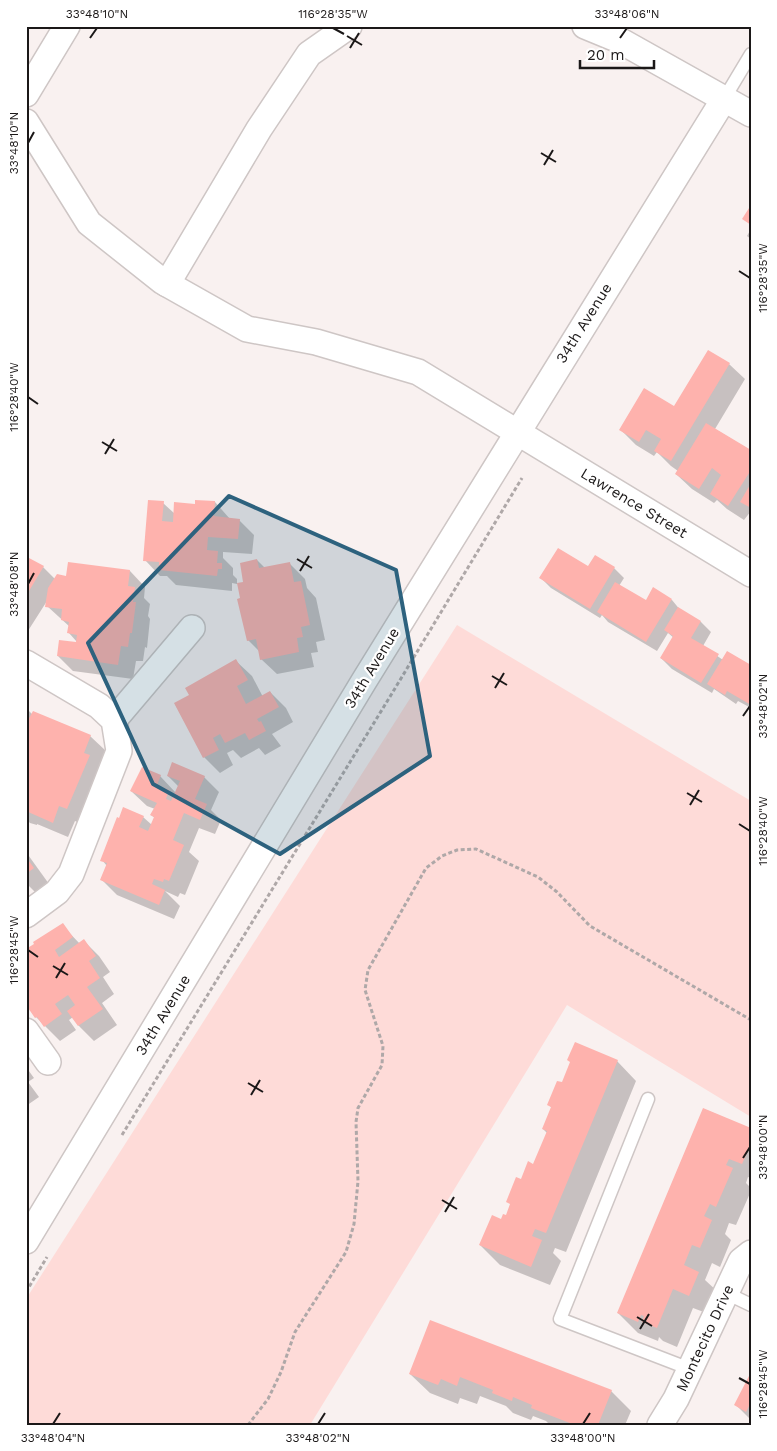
<svg xmlns="http://www.w3.org/2000/svg" width="777" height="1451" font-family="'Work Sans',sans-serif">
  <rect width="100%" height="100%" fill="#f9f1f0"/>
  <polygon fill="#fedbd8" points="457,625 751,801 751,1117 567,1005 310,1425 26,1425 26,1299"/>
  <g fill="#0003">
    <polygon points="751,229 751,239 747,236"/>
    <polygon points="729,364 745,379 715,429 751,451 751,511 744,520 727,509 717,500 714,503 692,489 676,474 678,471 671,466 657,452 654,456 636,445 621,430 675,407"/>
    <polygon points="215,502 230,519 239,520 254,535 252,554 223,552 223,558 233,568 233,575 237,579 237,584 232,583 232,591 176,585 167,576 160,576 145,560 163,503 175,514 196,505"/>
    <polygon points="26,559 43,567 55,579 130,571 145,587 144,598 150,604 148,616 150,619 147,648 145,647 143,661 136,661 133,679 73,671 58,656 77,644 77,642 69,633 70,627 47,606 47,601 26,634"/>
    <polygon points="257,560 265,568 289,563 305,579 307,588 316,598 325,640 316,642 318,652 311,653 314,667 277,674 261,659 260,652 248,640 241,599 245,583"/>
    <polygon points="589,567 614,568 624,578 619,586 646,602 672,600 681,611 701,622 711,632 703,646 723,660 751,666 751,708 738,701 736,704 714,689 712,693 672,669 661,658 674,638 668,633 657,651 608,622 602,615 600,618 551,588 541,578"/>
    <polygon points="236,661 252,676 263,697 270,692 286,708 293,722 272,734 281,746 265,755 259,748 241,758 233,750 227,753 233,765 220,773 204,757 175,704 190,696"/>
    <polygon points="26,708 33,715 90,736 106,751 99,767 104,772 82,824 75,821 68,837 37,824 37,825 30,823 26,819"/>
    <polygon points="160,776 176,793 179,787 168,776 204,777 219,792 211,810 221,820 215,834 199,828 189,852 199,861 185,895 180,893 178,897 165,891 180,906 174,919 117,895 101,879 107,866 102,860 143,817 152,825 155,818 151,815 155,809 147,806 131,791"/>
    <polygon points="26,852 49,884 36,893 26,883"/>
    <polygon points="62,925 80,944 84,941 99,956 110,972 103,977 114,994 102,1003 117,1025 94,1041 79,1026 73,1017 69,1020 76,1030 60,1041 36,1017 27,950"/>
    <polygon points="617,1061 636,1081 566,1252 555,1248 553,1253 561,1261 550,1285 500,1265 480,1245 506,1217 522,1181 534,1165 547,1133 543,1129 552,1108 549,1105 562,1084"/>
    <polygon points="26,1067 34,1078 28,1082 39,1097 26,1106"/>
    <polygon points="704,1109 751,1129 751,1178 748,1177 746,1183 751,1188 751,1191 736,1225 729,1223 725,1234 731,1240 720,1267 712,1263 705,1280 718,1292 709,1314 693,1308 677,1347 663,1341 659,1337 658,1341 638,1333 618,1313"/>
    <polygon points="430,1322 611,1391 631,1411 625,1425 550,1425 546,1421 533,1416 531,1420 513,1413 506,1406 480,1396 477,1404 460,1398 458,1404 430,1393 410,1374"/>
    <polygon points="751,1375 751,1420 736,1405"/>
  </g>
  <g fill="#feb2ad">
    <polygon points="751,205 751,225 742,219"/>
    <polygon points="708,350 730,363 671,461 654,451 661,439 646,430 639,442 619,430 644,388 674,406"/>
    <polygon points="706,423 751,450 751,470 728,506 710,494 721,475 712,468 699,489 675,474"/>
    <polygon points="751,483 751,508 740,502"/>
    <polygon points="148,500 164,501 162,521 173,522 174,502 195,504 195,500 215,501 214,516 240,519 238,539 208,537 207,550 218,551 217,563 222,563 222,569 218,569 217,576 159,570 159,562 143,561"/>
    <polygon points="558,548 588,566 595,555 615,567 590,609 539,578"/>
    <polygon points="29,558 44,566 26,596 26,563"/>
    <polygon points="257,559 259,568 290,562 294,582 301,581 310,625 301,627 303,637 297,638 299,652 260,660 256,639 247,641 237,599 240,598 237,583 243,582 240,563"/>
    <polygon points="68,562 130,570 128,586 135,587 133,602 136,602 132,633 130,633 128,647 121,646 118,665 57,656 59,640 76,642 77,635 67,633 69,622 61,620 62,609 45,607 48,588 57,574 66,576"/>
    <polygon points="615,582 646,600 653,587 672,599 646,642 597,612"/>
    <polygon points="678,607 701,621 691,638 719,654 701,683 660,658 673,636 664,630"/>
    <polygon points="727,651 751,665 751,705 727,691 725,695 707,684"/>
    <polygon points="236,659 248,680 237,686 246,704 270,691 279,707 257,719 259,722 261,721 266,731 249,740 245,733 225,743 220,734 213,738 219,750 203,758 174,703 189,695 185,688"/>
    <polygon points="33,711 91,735 84,753 90,755 67,809 59,806 53,823 26,811 26,724"/>
    <polygon points="172,762 205,776 195,799 207,804 200,820 184,813 173,840 184,845 169,881 164,879 163,882 154,879 152,884 165,890 159,905 100,880 107,863 100,861 117,817 119,818 123,807 144,816 139,827 148,831 154,817 150,815 157,803 130,791 142,767 161,775 157,785 169,790 166,799 171,801 180,781 167,776"/>
    <polygon points="26,857 34,868 26,874"/>
    <polygon points="63,923 73,937 55,950 59,957 84,939 96,956 89,961 100,978 87,987 103,1009 78,1026 67,1011 75,1005 68,995 55,1004 62,1014 44,1027 37,1017 35,1018 26,1005 26,949 34,944 33,942"/>
    <polygon points="575,1042 618,1060 546,1233 535,1229 532,1236 542,1240 531,1267 479,1245 492,1215 501,1219 503,1214 506,1215 510,1204 506,1202 516,1177 521,1179 528,1161 533,1164 547,1131 542,1129 551,1107 547,1105 557,1081 562,1082 570,1062 567,1060"/>
    <polygon points="703,1108 751,1128 751,1144 742,1164 729,1159 726,1165 733,1168 716,1207 710,1204 704,1216 712,1220 700,1248 692,1245 684,1265 699,1272 689,1296 673,1289 657,1328 642,1322 644,1316 641,1315 638,1322 617,1313"/>
    <polygon points="430,1320 612,1390 598,1425 575,1425 531,1408 532,1405 513,1397 512,1401 492,1393 493,1390 460,1377 457,1386 441,1379 438,1385 409,1374"/>
    <polygon points="751,1372 751,1407 749,1406 746,1412 734,1405"/>
  </g>
  <g fill="none" stroke-linecap="round" stroke-linejoin="round">
    <g stroke="#cec6c5" stroke-width="15">
      <g id="service">
        <polyline points="724,99 751,54"/>
        <polyline points="648,1099 560,1319 690,1369"/>
        <polyline points="726,1293 751,1305"/>
      </g>
    </g>
    <g stroke="#cec6c5" stroke-width="28">
      <g id="minor">
        <polyline points="585,26 619,40 751,114"/>
        <polyline points="26,94 67,26"/>
        <polyline points="26,122 89,223 162,281 247,329 316,342 418,372 751,574"/>
        <polyline points="167,284 259,129 309,54 349,26"/>
        <polyline points="26,663 99,706 114,720 119,751 71,874 57,892 26,915"/>
        <polyline points="114,720 192,628"/>
        <polyline points="26,1031 48,1062"/>
        <polyline points="26,1241 364,681 724,99"/>
        <polyline points="660,1425 676,1399 741,1261 751,1253"/>
      </g>
    </g>
    <g stroke="#afa8a8" stroke-width="3" stroke-dasharray="4 2.5" stroke-linecap="butt">
      <polyline points="122,1135 391,695 522,478"/>
      <polyline points="26,1292 47,1257"/>
      <polyline points="248,1425 268,1399 281,1372 295,1332 346,1252 354,1224 358,1181 356,1122 358,1108 382,1065 383,1046 365,990 368,970 426,868 442,856 457,850 476,849 538,877 557,892 590,926 751,1020"/>
    </g>
    <use href="#service" stroke="#fff" stroke-width="12"/>
    <use href="#minor" stroke="#fff" stroke-width="25"/>
  </g>
  <path fill="#2d627e" fill-opacity="0.2" stroke="#2d627e" stroke-width="4" stroke-linejoin="round" d="M229,496l167,74 34,186 -150,98 -127,-70 -65,-141z"/>
  <path fill="none" stroke="#1b1818" stroke-width="2" d="M333,28l11,6M347,36l15,9M90,38l7,-10M620,38l7,-10M350,48l9,-15M28,143l6,-11M541,153l15,9M544,165l9,-15M739,271l11,7M28,397l10,7M102,442l15,9M105,454l9,-15M297,559l15,9M300,571l9,-15M28,584l6,-11M492,676l15,9M495,688l9,-15M743,716l7,-10M687,793l15,9M690,805l9,-15M739,824l11,7M28,950l10,7M53,966l15,9M56,978l9,-15M248,1083l15,9M251,1095l9,-15M743,1158l7,-11M442,1200l15,9M445,1212l9,-15M637,1317l15,9M640,1329l9,-15M739,1378l11,6M53,1424l7,-11M318,1424l7,-11M583,1424l7,-11"/>
  <g text-anchor="middle" dominant-baseline="central" stroke-width="4.5" stroke-linejoin="round" paint-order="stroke">
    <g font-size="15" fill="#1b1818" stroke="#fff">
      <text transform="translate(584 323) rotate(-58)">34th Avenue</text>
      <text transform="translate(634 503) rotate(31)">Lawrence Street</text>
      <text transform="translate(372 668) rotate(-59)">34th Avenue</text>
      <text transform="translate(163 1015) rotate(-59)">34th Avenue</text>
      <text transform="translate(705 1338) rotate(-65)">Montecito Drive</text>
    </g>
  </g>
  <rect width="777" height="1451" fill="none" stroke="#ffffff" stroke-width="55"/>
  <path d="M580 60v8h74v-8" fill="none" stroke="#1b1818" stroke-width="2.5"/>
  <text x="587" y="60" font-size="15" fill="#1b1818" stroke="#ffffff" stroke-width="4" paint-order="stroke">20 m</text>
  <rect x="28" y="28" width="722" height="1396" fill="none" stroke="#1b1818" stroke-width="2"/>
  <g font-size="12" text-anchor="middle" fill="#1b1818">
    <text x="97" y="18">33°48'10"N</text>
    <text x="333" y="18">116°28'35"W</text>
    <text x="627" y="18">33°48'06"N</text>
    <text transform="translate(14 143) rotate(-90)" y="4">33°48'10"N</text>
    <text transform="translate(763 278) rotate(-90)" y="4">116°28'35"W</text>
    <text transform="translate(14 397) rotate(-90)" y="4">116°28'40"W</text>
    <text transform="translate(14 584) rotate(-90)" y="4">33°48'08"N</text>
    <text transform="translate(763 706) rotate(-90)" y="4">33°48'02"N</text>
    <text transform="translate(763 831) rotate(-90)" y="4">116°28'40"W</text>
    <text transform="translate(14 950) rotate(-90)" y="4">116°28'45"W</text>
    <text transform="translate(763 1147) rotate(-90)" y="4">33°48'00"N</text>
    <text transform="translate(763 1384) rotate(-90)" y="4">116°28'45"W</text>
    <text x="53" y="1442">33°48'04"N</text>
    <text x="318" y="1442">33°48'02"N</text>
    <text x="583" y="1442">33°48'00"N</text>
  </g>
</svg>
